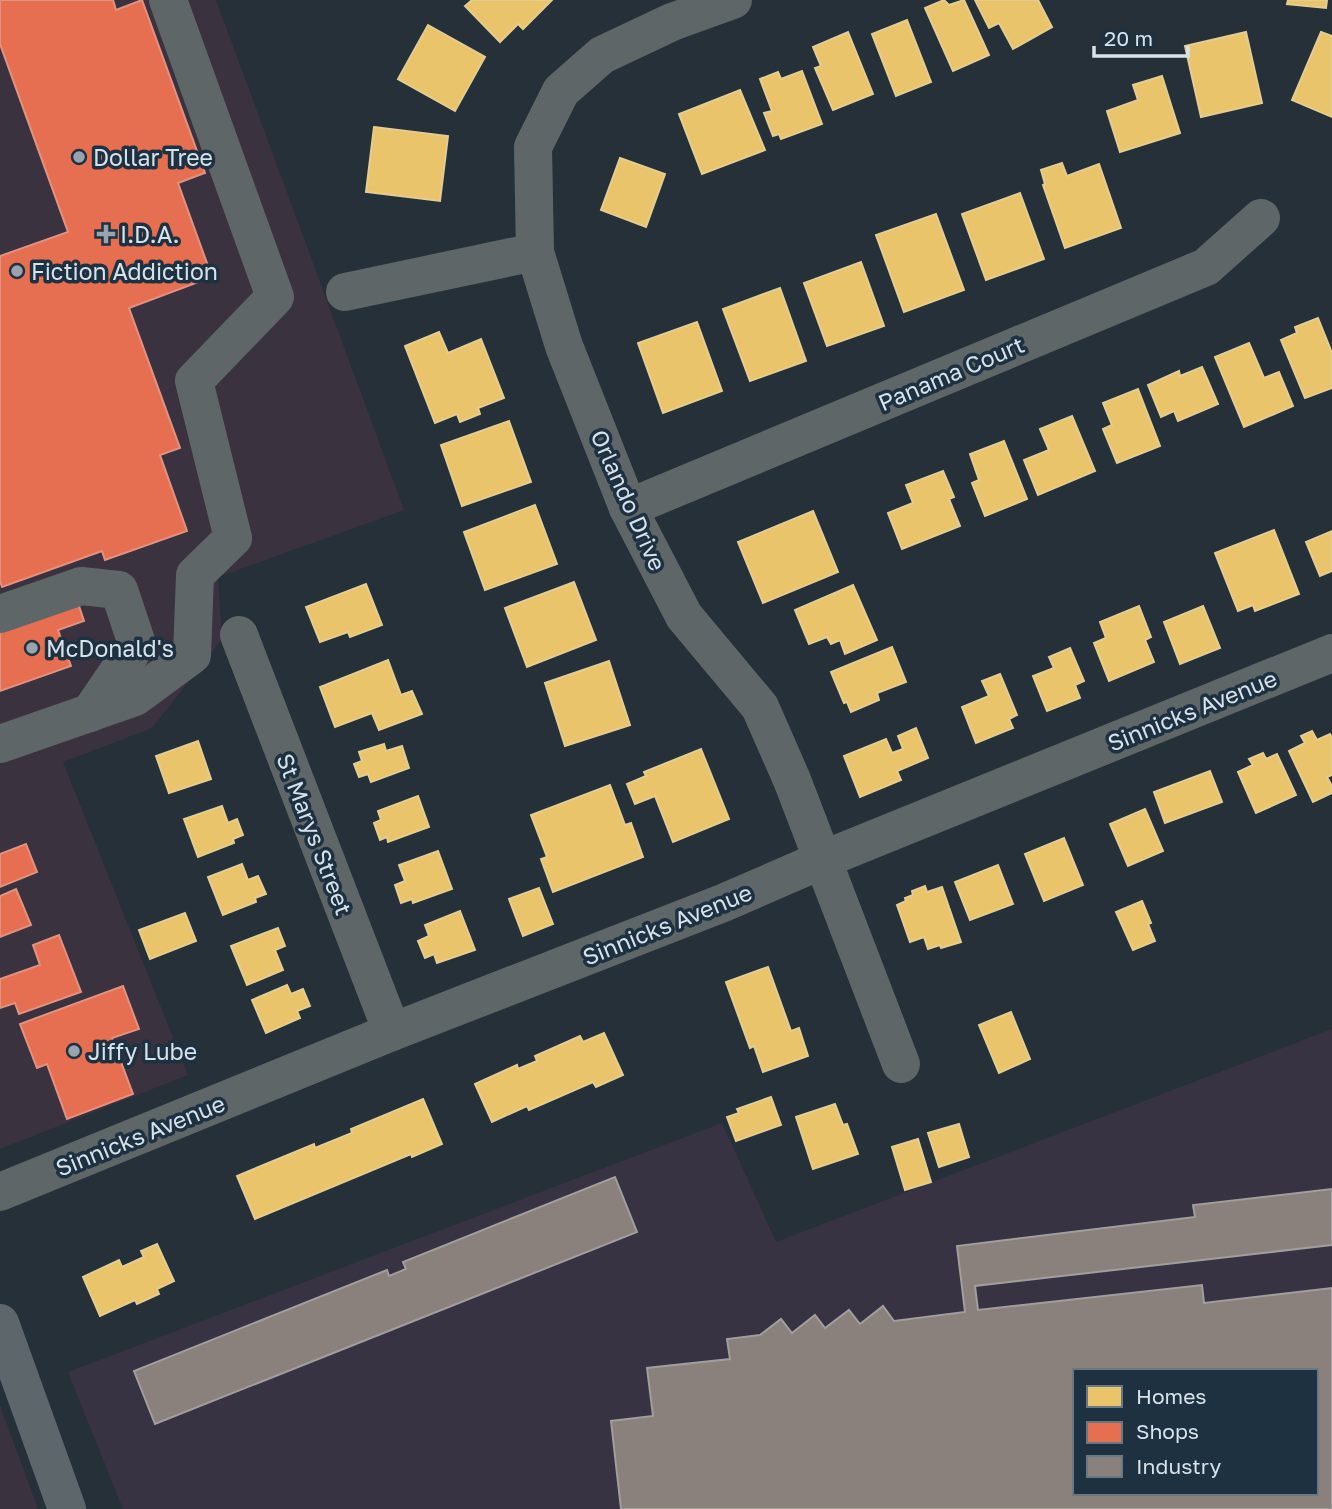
<svg xmlns="http://www.w3.org/2000/svg" width="1332" height="1509" font-family="'Golos Text',sans-serif">
  <rect width="100%" height="100%" fill="#263039"/>
  <g fill="#3b323f">
    <polygon points="0,0 216,0 404,510 218,577 222,639 152,728 63,762 188,1075 0,1149"/>
    <polygon points="0,1406 38,1509 0,1509"/>
  </g>
  <path fill="#373343" fill-rule="evenodd" d="M1332,1029v480h-1209l-55,-137 654,-249 54,119zM1075,1371h241v122h-241z"/>
  <g fill="#e9c46a" stroke="#e3cd91" stroke-width="2">
    <polygon points="472,0 552,0 523,29 518,24 500,42 465,6"/>
    <polygon points="944,0 949,5 964,0 989,55 953,71 925,8"/>
    <polygon points="975,0 1038,0 1052,27 1013,49 999,23 989,28"/>
    <polygon points="1288,0 1327,0 1326,8 1287,4"/>
    <polygon points="907,20 931,82 896,96 872,34"/>
    <polygon points="428,25 485,57 455,111 398,79"/>
    <polygon points="848,32 873,94 833,110 815,68 821,66 813,47"/>
    <polygon points="1246,32 1262,103 1201,117 1185,46"/>
    <polygon points="1321,32 1332,36 1332,117 1292,100"/>
    <polygon points="802,71 822,124 781,139 779,134 773,136 764,113 772,111 760,79 778,72 781,79"/>
    <polygon points="1162,76 1180,133 1120,152 1107,111 1138,100 1133,85"/>
    <polygon points="740,90 765,150 702,174 679,114"/>
    <polygon points="374,127 448,136 440,201 366,192"/>
    <polygon points="620,158 665,174 646,227 601,210"/>
    <polygon points="1062,163 1067,176 1099,164 1121,228 1065,248 1043,185 1045,184 1041,170"/>
    <polygon points="1020,193 1044,259 986,280 962,214"/>
    <polygon points="936,214 964,290 904,312 876,235"/>
    <polygon points="861,262 884,326 827,346 804,283"/>
    <polygon points="780,288 806,361 750,381 723,309"/>
    <polygon points="1318,318 1332,353 1332,388 1305,398 1281,340 1297,333 1295,327"/>
    <polygon points="697,322 722,391 663,413 638,343"/>
    <polygon points="439,332 448,353 481,339 504,398 478,408 480,414 460,422 457,414 435,423 405,346"/>
    <polygon points="1249,343 1264,378 1279,372 1293,406 1244,427 1215,357"/>
    <polygon points="1202,367 1218,404 1178,421 1174,411 1161,417 1148,385 1179,371 1180,376"/>
    <polygon points="1138,389 1160,446 1117,463 1103,429 1112,425 1103,403"/>
    <polygon points="1072,416 1095,471 1038,495 1024,460 1049,450 1040,429"/>
    <polygon points="509,421 531,482 462,506 441,445"/>
    <polygon points="1004,441 1027,499 985,516 972,483 979,480 970,454"/>
    <polygon points="943,471 954,497 949,499 960,526 902,549 888,513 913,503 906,485"/>
    <polygon points="535,505 557,564 485,590 464,532"/>
    <polygon points="813,511 838,572 763,603 738,542"/>
    <polygon points="1274,530 1299,594 1255,611 1253,605 1238,611 1215,553"/>
    <polygon points="1332,531 1332,571 1320,576 1306,542"/>
    <polygon points="574,582 596,640 527,667 505,608"/>
    <polygon points="366,584 382,625 350,637 348,632 320,642 306,607"/>
    <polygon points="853,585 877,640 845,654 840,640 831,644 827,637 809,644 795,610"/>
    <polygon points="1139,606 1151,637 1145,640 1154,662 1109,681 1094,643 1106,638 1100,622"/>
    <polygon points="1203,606 1220,648 1180,664 1164,622"/>
    <polygon points="892,647 906,682 877,693 879,700 851,712 847,702 844,703 831,672"/>
    <polygon points="1070,648 1084,681 1075,685 1080,698 1047,711 1033,676 1054,668 1049,657"/>
    <polygon points="388,660 401,695 412,691 422,714 379,730 372,713 335,727 320,687"/>
    <polygon points="609,661 630,725 565,746 545,683"/>
    <polygon points="1000,674 1017,715 1009,719 1013,728 976,743 962,707 989,696 982,681"/>
    <polygon points="916,728 928,758 897,771 901,780 860,797 844,756 886,739 892,753 903,749 898,736"/>
    <polygon points="1312,731 1317,740 1330,734 1332,738 1332,775 1327,777 1332,786 1332,793 1313,802 1289,751 1305,743 1301,736"/>
    <polygon points="198,741 211,779 169,793 156,756"/>
    <polygon points="384,744 386,751 402,746 409,768 371,782 368,774 359,777 354,764 362,761 359,752"/>
    <polygon points="701,749 729,819 673,842 655,796 635,804 627,784 646,776 644,772"/>
    <polygon points="1263,753 1266,759 1277,754 1296,795 1256,813 1238,772 1253,765 1249,759"/>
    <polygon points="1210,771 1222,802 1165,823 1154,792"/>
    <polygon points="610,785 625,825 631,823 643,857 553,892 541,859 547,857 531,815"/>
    <polygon points="418,796 429,827 388,842 387,837 380,840 374,823 381,820 378,811"/>
    <polygon points="222,806 228,823 237,819 243,835 233,839 234,843 198,857 184,819"/>
    <polygon points="1145,809 1163,851 1128,866 1110,824"/>
    <polygon points="1064,838 1083,885 1044,901 1025,854"/>
    <polygon points="438,851 452,889 413,903 412,899 401,903 395,885 405,881 399,865"/>
    <polygon points="242,864 248,880 258,876 266,894 255,898 256,902 223,915 208,877"/>
    <polygon points="998,865 1013,904 970,920 955,882"/>
    <polygon points="925,886 927,892 942,887 961,942 941,948 940,945 928,949 924,937 910,942 897,905 906,901 905,898 913,895 912,891"/>
    <polygon points="539,888 553,924 523,936 509,899"/>
    <polygon points="1142,901 1151,923 1148,924 1155,941 1133,950 1116,912"/>
    <polygon points="460,911 475,950 437,963 434,954 425,958 418,941 429,936 425,925"/>
    <polygon points="185,913 196,941 150,959 139,930"/>
    <polygon points="278,928 285,946 275,950 283,970 247,985 231,946"/>
    <polygon points="768,967 791,1031 799,1028 808,1056 763,1072 754,1046 750,1048 726,982"/>
    <polygon points="287,985 291,994 303,989 310,1006 297,1011 300,1018 266,1033 252,1000"/>
    <polygon points="1011,1012 1030,1059 999,1073 979,1025"/>
    <polygon points="604,1033 623,1075 596,1087 593,1082 529,1110 527,1106 492,1122 475,1084 517,1065 518,1069 537,1061 535,1056 580,1036 583,1042"/>
    <polygon points="771,1097 781,1125 736,1141 727,1117 739,1113 737,1109"/>
    <polygon points="423,1099 442,1144 412,1157 411,1154 255,1219 237,1176 314,1144 315,1148 352,1133 351,1129"/>
    <polygon points="835,1104 843,1125 847,1124 858,1154 813,1169 796,1117"/>
    <polygon points="959,1124 969,1157 939,1167 928,1133"/>
    <polygon points="918,1139 931,1182 905,1190 892,1147"/>
    <polygon points="157,1244 174,1281 157,1289 159,1294 137,1304 135,1300 100,1316 83,1277 119,1260 122,1267 144,1257 141,1251"/>
  </g>
  <g fill="#e76f51" stroke="#e29280" stroke-width="2">
    <polygon points="0,0 113,0 116,10 142,0 205,173 178,183 212,277 129,308 180,448 160,455 187,531 105,560 102,551 2,587 0,581 0,256 68,232 0,44"/>
    <polygon points="78,603 84,621 58,630 71,666 0,691 0,626"/>
    <polygon points="26,844 37,872 0,887 0,854"/>
    <polygon points="16,889 31,925 0,937 0,896"/>
    <polygon points="59,935 81,992 19,1014 15,1003 0,1008 0,979 40,965 33,945"/>
    <polygon points="123,986 139,1029 112,1038 133,1094 67,1119 47,1064 37,1068 20,1024"/>
  </g>
  <g fill="#8a817c" stroke="#a19e9e" stroke-width="2" fill-rule="evenodd">
    <polygon points="615,1177 637,1232 155,1424 134,1371 387,1270 389,1276 406,1269 403,1262"/>
    <path d="M1332,1189v56l-357,41 3,24 224,-25 2,18 128,-15v221h-711l-10,-88 42,-5 -6,-48 83,-9 -3,-20 33,-4 21,-16 11,14 23,-18 10,13 24,-18 11,14 23,-18 11,15 71,-9 -8,-66 238,-29 -2,-12zM1075,1371h241v122h-241z"/>
  </g>
  <g fill="none" stroke-linecap="round" stroke-linejoin="round">
    <g stroke="#5f6668" stroke-width="38">
      <polyline points="733,0 672,22 602,55 561,91 533,147 535,252 564,346 628,508 684,616 760,707 792,780 901,1064"/>
      <polyline points="345,292 535,252"/>
      <polyline points="628,508 1206,267 1261,218"/>
      <polyline points="0,614 81,586 119,590 137,644 90,713"/>
      <polyline points="239,635 392,1032"/>
      <polyline points="0,744 135,697 192,655 195,575 233,538 194,381 275,297 168,0"/>
      <polyline points="0,1192 392,1032 723,903 822,860 1332,653"/>
    </g>
    <polyline stroke="#5d666b" stroke-width="38" points="0,1323 67,1509"/>
  </g>
  <g fill="#98a4ad" stroke="#1e3141" stroke-width="2.5">
    <circle cx="79" cy="157" r="7"/>
    <path d="M102.5 223.5h7v7h7v7h-7v7h-7v-7h-7v-7h7z"/>
    <circle cx="17" cy="271" r="7"/>
    <circle cx="32" cy="648" r="7"/>
    <circle cx="74" cy="1051" r="7"/>
  </g>
  <g text-anchor="middle" dominant-baseline="central" stroke-width="7" stroke-linejoin="round" paint-order="stroke">
    <g font-size="23" fill="#d6e2ec" stroke="#1e3141" text-anchor="start">
      <text x="93" y="157">Dollar Tree</text>
      <text x="120" y="234">I.D.A.</text>
      <text x="31" y="271">Fiction Addiction</text>
      <text x="46" y="648">McDonald's</text>
      <text x="88" y="1051">Jiffy Lube</text>
    </g>
    <g font-size="23" fill="#d6e2ec" stroke="#1e3141">
      <text transform="translate(951 373) rotate(-23)">Panama Court</text>
      <text transform="translate(629 500) rotate(66)">Orlando Drive</text>
      <text transform="translate(1192 710) rotate(-22)">Sinnicks Avenue</text>
      <text transform="translate(315 834) rotate(69)">St Marys Street</text>
      <text transform="translate(667 924) rotate(-22)">Sinnicks Avenue</text>
      <text transform="translate(140 1135) rotate(-22)">Sinnicks Avenue</text>
    </g>
  </g>
  <rect x="1073" y="1369" width="245" height="126" fill="#1e3141" stroke="#687885" stroke-width="2"/>
  <rect x="1087" y="1386" width="35" height="21" fill="#e9c46a" stroke="#687885" stroke-width="2"/>
  <text x="1136" y="1404" font-size="21" fill="#d6e2ec">Homes</text>
  <rect x="1087" y="1422" width="35" height="21" fill="#e76f51" stroke="#687885" stroke-width="2"/>
  <text x="1136" y="1439" font-size="21" fill="#d6e2ec">Shops</text>
  <rect x="1087" y="1456" width="35" height="21" fill="#8a817c" stroke="#687885" stroke-width="2"/>
  <text x="1136" y="1474" font-size="21" fill="#d6e2ec">Industry</text>
  <path d="M1094 46v10h94v-10" fill="none" stroke="#d6e2ec" stroke-width="3.5"/>
  <text x="1104" y="46" font-size="21" fill="#d6e2ec" stroke="#1e3141" stroke-width="5" paint-order="stroke">20 m</text>
</svg>
